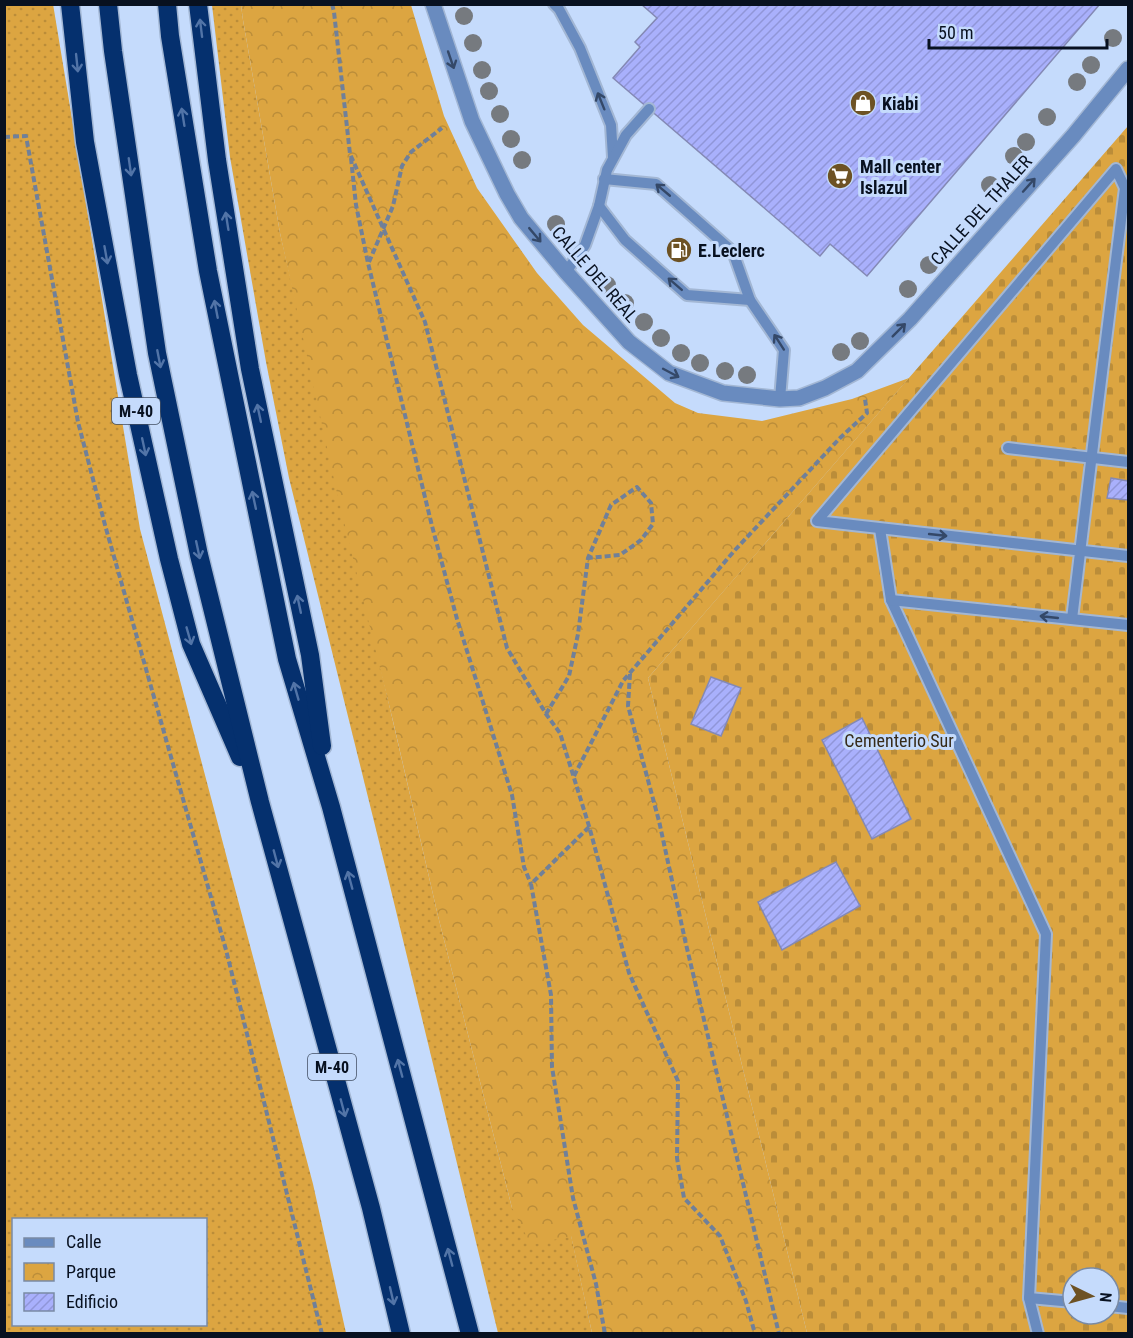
<svg xmlns="http://www.w3.org/2000/svg" width="1133" height="1338" font-family="'Roboto Condensed',sans-serif">
  <defs>
    <pattern id="grass-dots" width="8" height="8" patternUnits="userSpaceOnUse" patternTransform="scale(1.5)"><rect width="8" height="8" fill="#dca541"/><path d="M2 2h.1M6 6h.1" fill="none" stroke="#bb8d39" stroke-width="1.8" stroke-linecap="round"/></pattern>
    <pattern id="cemetery-stones" width="16" height="16" patternUnits="userSpaceOnUse" patternTransform="scale(1.5)"><rect width="16" height="16" fill="#dca541"/><path d="M2 7V4a2 2 0 0 1 4 0v3zM10 15v-3a2 2 0 0 1 4 0v3z" fill="#bb8d39"/></pattern>
    <pattern id="park-crowns" width="20" height="18" patternUnits="userSpaceOnUse" patternTransform="scale(1.5)"><rect width="20" height="18" fill="#dca541"/><path d="M2 6a3 3 0 1 1 6 0M12 15a3 3 0 1 1 6 0" fill="none" stroke="#bb8d39"/></pattern>
    <pattern id="building-hatch" width="6" height="6" patternUnits="userSpaceOnUse" patternTransform="scale(1.5)"><rect width="6" height="6" fill="#a9b0fc"/><path d="M-1 1l2-2M0 6l6-6M5 7l2-2" fill="none" stroke="#9096d8"/></pattern>
  </defs>
  <rect width="100%" height="100%" fill="#c5dbfc"/>
  <g fill="url(#grass-dots)" fill-rule="evenodd">
    <path d="M53,4l87,525 173,655 33,149 -341,1 -1,-1329zM14,1220h192v104h-192z"/>
    <polygon points="212,5 241,5 243,20 280,233 438,916 512,1208 571,1235 592,1333 498,1333 389,882 289,478 266,362 230,157"/>
  </g>
  <path fill="url(#cemetery-stones)" fill-rule="evenodd" d="M1128,126v1207h-321l-159,-655zM1073,1278h36v36h-36z"/>
  <polygon fill="url(#park-crowns)" points="241,5 411,5 444,116 477,188 537,273 583,325 675,403 698,413 762,421 852,399 909,378 648,678 807,1333 592,1333 571,1236 531,1245 512,1208 438,916 393,721 337,493 280,233 243,20"/>
  <g fill="url(#building-hatch)" stroke="#8489b4" stroke-width="1.5">
    <polygon points="641,4 1100,4 867,276 830,244 820,256 613,78 640,47 635,42 657,18"/>
    <polygon points="1111,478 1128,481 1128,500 1107,498"/>
    <polygon points="711,677 741,688 721,736 691,724"/>
    <polygon points="862,718 911,819 872,839 822,740"/>
    <polygon points="836,862 860,906 782,950 758,902"/>
  </g>
  <g fill="none" stroke-linecap="round" stroke-linejoin="round">
    <g stroke="#a3b7d4" stroke-width="14">
      <g id="service">
        <polyline points="554,4 559,9 580,48 611,125 613,157"/>
        <polyline points="604,179 656,184 733,252 750,300 784,350 780,399"/>
        <polyline points="599,206 625,240 687,295 750,300"/>
        <polyline points="566,272 585,245 599,206 607,170 626,135 649,109"/>
        <polyline points="1008,448 1128,462"/>
        <polyline points="880,529 891,600 1046,934 1029,1298 1038,1334"/>
        <polyline points="891,600 1128,625"/>
        <path d="M1072,619c17,-144 35,-287 53,-431l-9,-19 -299,352c104,12 208,24 311,35"/>
        <polyline points="1029,1298 1073,1302"/>
        <polyline points="1109,1306 1128,1308"/>
      </g>
    </g>
    <g stroke="#a3b7d4" stroke-width="18">
      <polyline id="tertiary" points="433,4 472,121 507,194 521,218 566,272 629,342 669,373 723,393 780,399 799,398 825,388 857,371 910,319 1073,136 1128,69"/>
    </g>
    <g stroke="#a3b7d4" stroke-width="21">
      <g id="motorway">
        <polyline points="70,4 85,142 128,375 169,559 191,644 240,757"/>
        <polyline points="108,4 113,51 157,353 199,555 260,802 371,1208 401,1334"/>
        <polyline points="167,4 170,36 208,271 287,659 331,807 470,1334"/>
        <polyline points="198,4 217,160 250,369 310,655 322,746"/>
      </g>
    </g>
    <g stroke="#708099" stroke-width="4" stroke-dasharray="6 3" stroke-linecap="butt">
      <polyline points="332,4 334,12 350,154 425,322 507,648 546,714 560,733 589,826 629,973 678,1081 677,1158 684,1198 720,1236 746,1301 755,1334"/>
      <polyline points="4,137 26,136 78,422 105,525 226,950 322,1334"/>
      <polyline points="351,158 356,205 368,263 432,526 457,619 512,795 524,867 531,884"/>
      <polyline points="369,262 393,206 402,166 411,152 442,128"/>
      <polyline points="630,674 628,706 659,821 685,940 779,1334"/>
      <polyline points="546,714 569,676 578,634 588,558 611,505 637,487 651,503 653,524 641,540 620,555 588,558"/>
      <polyline points="574,776 623,681 735,550 840,438 867,413 865,399"/>
      <polyline points="589,827 531,884 551,995 552,1067 573,1198 596,1284 605,1334"/>
    </g>
    <use href="#service" stroke="#698bbf" stroke-width="10"/>
    <use href="#tertiary" stroke="#698bbf" stroke-width="15"/>
    <use href="#motorway" stroke="#05306e" stroke-width="18"/>
  </g>
  <g fill="#767a7f">
    <circle cx="464" cy="16" r="9"/>
    <circle cx="1113" cy="38" r="9"/>
    <circle cx="473" cy="43" r="9"/>
    <circle cx="1091" cy="65" r="9"/>
    <circle cx="482" cy="70" r="9"/>
    <circle cx="1077" cy="82" r="9"/>
    <circle cx="489" cy="91" r="9"/>
    <circle cx="500" cy="114" r="9"/>
    <circle cx="1047" cy="117" r="9"/>
    <circle cx="511" cy="139" r="9"/>
    <circle cx="1026" cy="142" r="9"/>
    <circle cx="1014" cy="156" r="9"/>
    <circle cx="522" cy="160" r="9"/>
    <circle cx="990" cy="185" r="9"/>
    <circle cx="556" cy="224" r="9"/>
    <circle cx="929" cy="265" r="9"/>
    <circle cx="607" cy="285" r="9"/>
    <circle cx="908" cy="289" r="9"/>
    <circle cx="625" cy="303" r="9"/>
    <circle cx="644" cy="322" r="9"/>
    <circle cx="661" cy="338" r="9"/>
    <circle cx="860" cy="341" r="9"/>
    <circle cx="841" cy="352" r="9"/>
    <circle cx="681" cy="353" r="9"/>
    <circle cx="700" cy="363" r="9"/>
    <circle cx="725" cy="371" r="9"/>
    <circle cx="747" cy="375" r="9"/>
  </g>
  <defs><path id="oneway-shaft" d="M-6 0H5M1.5-3L5.5 0L1.5 3" fill="none" stroke-width="1.6" stroke-linecap="round" stroke-linejoin="round" transform="scale(1.5)"/></defs>
  <g stroke="#5274a7">
    <use href="#oneway-shaft" transform="translate(201 28) rotate(-97)"/>
    <use href="#oneway-shaft" transform="translate(77 63) rotate(84)"/>
    <use href="#oneway-shaft" transform="translate(183 117) rotate(-99)"/>
    <use href="#oneway-shaft" transform="translate(130 167) rotate(82)"/>
    <use href="#oneway-shaft" transform="translate(227 221) rotate(-99)"/>
    <use href="#oneway-shaft" transform="translate(106 255) rotate(80)"/>
    <use href="#oneway-shaft" transform="translate(216 309) rotate(-101)"/>
    <use href="#oneway-shaft" transform="translate(159 359) rotate(79)"/>
    <use href="#oneway-shaft" transform="translate(259 413) rotate(-102)"/>
    <use href="#oneway-shaft" transform="translate(144 447) rotate(78)"/>
    <use href="#oneway-shaft" transform="translate(254 500) rotate(-102)"/>
    <use href="#oneway-shaft" transform="translate(198 550) rotate(78)"/>
    <use href="#oneway-shaft" transform="translate(299 604) rotate(-102)"/>
    <use href="#oneway-shaft" transform="translate(189 636) rotate(74)"/>
    <use href="#oneway-shaft" transform="translate(296 691) rotate(-106)"/>
    <use href="#oneway-shaft" transform="translate(276 859) rotate(75)"/>
    <use href="#oneway-shaft" transform="translate(350 880) rotate(-105)"/>
    <use href="#oneway-shaft" transform="translate(400 1068) rotate(-105)"/>
    <use href="#oneway-shaft" transform="translate(343 1108) rotate(75)"/>
    <use href="#oneway-shaft" transform="translate(450 1257) rotate(-105)"/>
    <use href="#oneway-shaft" transform="translate(392 1296) rotate(77)"/>
  </g>
  <g stroke="#344868">
    <use href="#oneway-shaft" transform="translate(451 60) rotate(71)"/>
    <use href="#oneway-shaft" transform="translate(601 101) rotate(-112)"/>
    <use href="#oneway-shaft" transform="translate(1029 185) rotate(-48)"/>
    <use href="#oneway-shaft" transform="translate(663 190) rotate(-140)"/>
    <use href="#oneway-shaft" transform="translate(535 235) rotate(50)"/>
    <use href="#oneway-shaft" transform="translate(675 284) rotate(-139)"/>
    <use href="#oneway-shaft" transform="translate(899 330) rotate(-45)"/>
    <use href="#oneway-shaft" transform="translate(779 342) rotate(-123)"/>
    <use href="#oneway-shaft" transform="translate(671 373) rotate(28)"/>
    <use href="#oneway-shaft" transform="translate(938 535) rotate(6)"/>
    <use href="#oneway-shaft" transform="translate(1049 617) rotate(-174)"/>
  </g>
  <defs>
    <g id="shop-disc" transform="scale(1.35)"><circle r="9.5" fill="#6d5224" stroke="#c5dbfc"/><path d="M-5-2.5h2.3a2.7 3.5 0 0 1 5.4 0H5L5.5 6h-11ZM-1.5-2.5h3a1.5 2.3 0 0 0-3 0Z" fill="#fff"/></g>
    <g id="supermarket-disc" transform="scale(1.35)"><circle r="9.5" fill="#6d5224" stroke="#c5dbfc"/><path d="M-6-5.5h2.5l.6 2H6L4.5 2H-2.5L-4.4-4H-6ZM-1.5 3.2a1.3 1.3 0 1 0 .1 0ZM3 3.2a1.3 1.3 0 1 0 .1 0Z" fill="#fff"/></g>
    <g id="fuel-disc" transform="scale(1.35)"><circle r="9.5" fill="#6d5224" stroke="#c5dbfc"/><path d="M-5.5-6h7V0h2V4h1.3V-2.5L3-4.5l.8-.8L6-3V5H2.5V1h-1V6h-7ZM-4.2-4.7v3.2H.2V-4.7Z" fill="#fff"/></g>
  </defs>
  <g fill-rule="evenodd">
    <use href="#shop-disc" x="863" y="103"/>
    <use href="#supermarket-disc" x="840" y="176"/>
    <use href="#fuel-disc" x="679" y="250"/>
  </g>
  <g text-anchor="middle" dominant-baseline="central" stroke-width="6" stroke-linejoin="round" paint-order="stroke">
    <g fill="#c5dbfc" stroke="#414e62" stroke-width="1.5">
      <rect x="112" y="398" width="48" height="26" rx="4.5"/>
      <rect x="308" y="1054" width="48" height="26" rx="4.5"/>
    </g>
    <g font-size="16" font-weight="bold" fill="#081120">
      <text x="136" y="411">M-40</text>
      <text x="332" y="1067">M-40</text>
    </g>
    <g font-size="18" font-weight="bold" fill="#081120" stroke="#c5dbfc" text-anchor="start">
      <text x="882" y="103">Kiabi</text>
      <text x="860" y="166">Mall center<tspan x="860" dy="21">Islazul</tspan></text>
      <text x="698" y="250">E.Leclerc</text>
    </g>
    <g font-size="18" fill="#081120" stroke="#c5dbfc">
      <text transform="translate(981 210) rotate(-48)">CALLE DEL THALER</text>
      <text transform="translate(595 274) rotate(49)">CALLE DEL REAL</text>
    </g>
    <g font-size="18" fill="#362b19" stroke="#c5dbfc">
      <text x="899" y="740">Cementerio Sur</text>
    </g>
  </g>
  <rect width="1133" height="1338" fill="none" stroke="#081120" stroke-width="12"/>
  <rect x="12" y="1218" width="195" height="108" fill="#c5dbfc" stroke="#798aa4" stroke-width="1.5"/>
  <rect x="24" y="1238" width="30" height="9" fill="#698bbf" stroke="#798aa4" stroke-width="1.5"/>
  <text x="66" y="1248" font-size="18" fill="#081120">Calle</text>
  <rect x="24" y="1263" width="30" height="18" fill="url(#park-crowns)" stroke="#798aa4" stroke-width="1.5"/>
  <text x="66" y="1278" font-size="18" fill="#081120">Parque</text>
  <rect x="24" y="1293" width="30" height="18" fill="url(#building-hatch)" stroke="#798aa4" stroke-width="1.5"/>
  <text x="66" y="1308" font-size="18" fill="#081120">Edificio</text>
  <g transform="translate(1091 1296) rotate(95)"><circle r="28" fill="#c5dbfc" stroke="#798aa4" stroke-width="1.5"/>
  <path d="M0-4.5L10 22L0 15L-10 22Z" fill="#6d5224"/>
  <text y="-9" font-size="16" font-weight="bold" text-anchor="middle" fill="#081120">N</text>
  </g>
  <path d="M929 39v9h178v-9" fill="none" stroke="#081120" stroke-width="3"/>
  <text x="938" y="39" font-size="18" fill="#081120" stroke="#c5dbfc" stroke-width="4.5" paint-order="stroke">50 m</text>
</svg>
